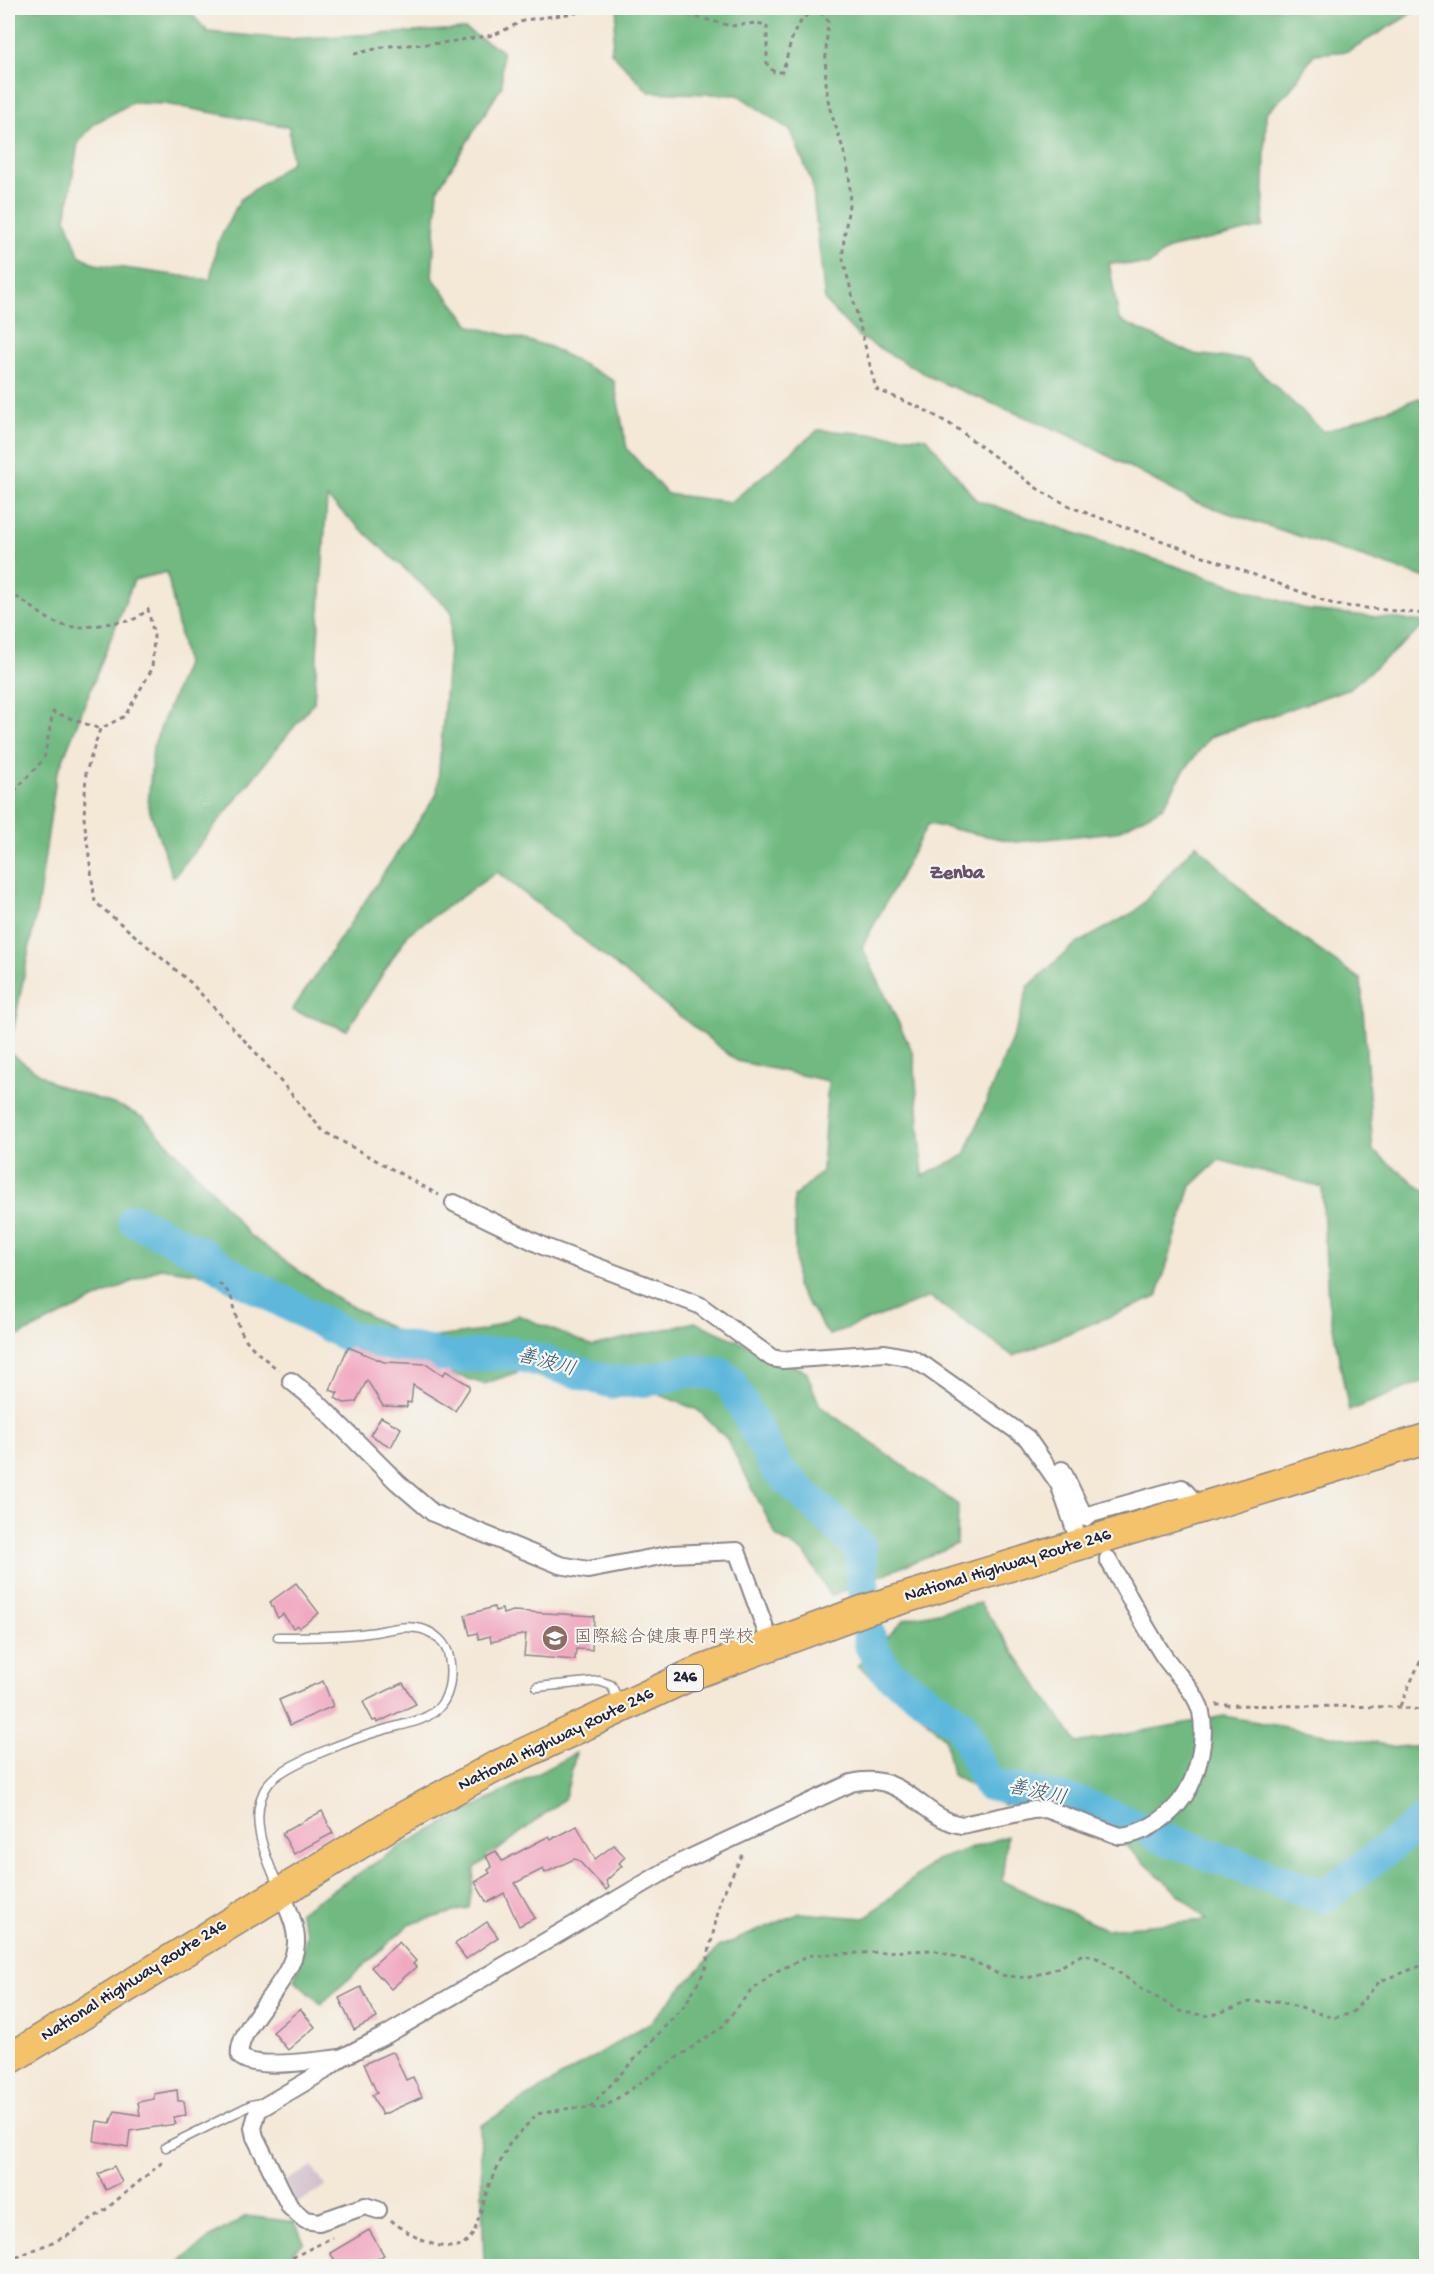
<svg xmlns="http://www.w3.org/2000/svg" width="1434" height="2274" font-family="'Gochi Hand','Klee One',sans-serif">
  <rect width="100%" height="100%" fill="#f6f6f2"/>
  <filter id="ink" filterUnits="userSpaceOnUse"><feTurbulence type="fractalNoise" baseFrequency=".0167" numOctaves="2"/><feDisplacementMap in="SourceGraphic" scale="12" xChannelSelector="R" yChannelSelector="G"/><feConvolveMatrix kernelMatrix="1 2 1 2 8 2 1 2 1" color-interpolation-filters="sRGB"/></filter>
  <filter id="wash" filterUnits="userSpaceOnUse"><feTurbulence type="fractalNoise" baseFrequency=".008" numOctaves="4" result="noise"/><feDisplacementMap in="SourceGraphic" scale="24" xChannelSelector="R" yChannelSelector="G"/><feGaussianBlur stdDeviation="1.35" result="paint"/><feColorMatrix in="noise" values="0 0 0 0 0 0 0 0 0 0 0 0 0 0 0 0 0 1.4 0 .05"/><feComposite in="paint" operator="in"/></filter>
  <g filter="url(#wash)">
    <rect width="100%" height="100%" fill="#f4e8d7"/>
    <polygon fill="#d1bdc9" points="312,2166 325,2186 296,2204 284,2182"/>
    <g fill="#70ba81" stroke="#496e5e" stroke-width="1.5" fill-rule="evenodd">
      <path d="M8,8h178l22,24 79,7 178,-10 37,22v35l-64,103 -6,88 39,49 77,20 66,35 13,68 40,45 64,8 87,-72 109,8 49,62 332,110 118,12v3l-76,63 -140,49 -27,35 -20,35 -47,25 -100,10 -88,-18 -66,123 52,108 9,121 42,-21 53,-132 10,-36 45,-41 63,-35 60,-67 68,67 97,69 12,171 53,41v188l-77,31 -21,-110 -6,-114 -103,-27 -28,26 -34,111 -144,59 -83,-59 -101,38 -33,-49 -2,-89 28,-26 6,-90 -91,-20 -240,-189 -89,62 -61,96 -55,-20 145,-216 15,-182 -125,-114 -13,204 -141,176 -25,-72 5,-59 33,-83 -19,-92 -33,8 -78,197 -18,127 -29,148 45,32 68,23 22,11 66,70 38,46 90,65 75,41 70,-9 35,-16 74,31 103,-24 111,49 14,35 138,99 -1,39 -126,52 -26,-43 -28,-16 -50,-98 -29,-29 -48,-19 -62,-4 -68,-16 -36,13 -69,-21 -197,-87 -58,-8 -152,73zM132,103l33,1 124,23 3,35 -52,38 -23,44 -7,36 -115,-16 -16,-9 -13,-37 12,-75 17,-20z"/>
      <polygon points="618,8 1418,8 1406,17 1348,51 1314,54 1290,90 1266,113 1263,227 1168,249 1149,265 1109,263 1119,320 1193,354 1247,360 1324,432 1419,398 1426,402 1426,578 1195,502 1071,436 938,381 859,337 825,301 812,183 791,131 738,95 649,92 611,52"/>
      <polygon points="980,1603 1077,1743 1224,1716 1397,1747 1426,1745 1426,2266 484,2266 480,2126 651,2022 719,1947 800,1913 865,1918 936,1860 1007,1836 1002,1881 1105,1929 1207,1920 1068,1793 1004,1805 952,1775 945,1738 909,1704 858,1666 905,1619"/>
      <polygon points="576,1753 565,1798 475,1868 469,1908 410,1924 321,2004 295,1980 307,1934 299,1912 403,1845"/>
      <polygon points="246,2216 295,2222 304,2242 278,2266 176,2266 209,2238"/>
    </g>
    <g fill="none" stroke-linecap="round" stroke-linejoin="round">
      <g stroke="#5db8db" stroke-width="33">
        <polyline points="134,1220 204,1255 231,1274 350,1337 451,1357 513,1353 611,1382 650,1380 688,1371 721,1374 731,1383 777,1469 860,1547 863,1588"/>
        <polyline points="869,1635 871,1646 888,1673 961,1724 988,1784 1080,1803 1136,1826"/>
        <polyline points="1156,1835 1324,1897 1426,1819"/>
      </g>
    </g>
    <g id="blocks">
      <g fill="#f1a8c1">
        <polygon points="348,1347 384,1362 427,1364 443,1375 446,1371 469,1385 469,1389 455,1411 413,1385 411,1403 407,1402 407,1407 383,1406 367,1380 356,1402 344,1403 335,1398 338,1393 330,1390"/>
        <polygon points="381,1417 401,1428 391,1447 370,1435"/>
        <polygon points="296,1583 319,1613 299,1628 297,1625 293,1628 283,1614 278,1618 270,1602"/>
        <polygon points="494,1607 495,1611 502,1609 503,1614 513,1611 594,1616 592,1650 576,1649 575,1660 524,1656 526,1634 491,1642 490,1636 479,1639 477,1633 470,1635 465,1615"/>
        <polygon points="323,1681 333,1706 290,1725 279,1700"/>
        <polygon points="403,1683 416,1704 377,1723 376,1720 373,1721 363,1702"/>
        <polygon points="322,1811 333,1833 294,1854 282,1833"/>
        <polygon points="577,1826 595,1859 614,1845 625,1857 619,1863 622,1866 606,1881 609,1887 606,1890 578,1860 574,1859 545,1873 543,1869 515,1883 535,1918 519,1926 504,1893 487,1903 475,1882 490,1873 488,1870 492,1867 486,1856 496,1851 502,1861 549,1836 551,1839"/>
        <polygon points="487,1922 498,1937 466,1959 455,1944"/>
        <polygon points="399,1942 416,1961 413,1964 416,1967 391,1989 371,1967"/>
        <polygon points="361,1987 377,2018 354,2030 339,1998"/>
        <polygon points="300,2009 315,2027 288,2050 273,2032"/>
        <polygon points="391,2052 394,2053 406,2080 413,2077 422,2097 382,2115 372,2095 377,2093 364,2064"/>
        <polygon points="177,2090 178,2101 184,2101 186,2115 173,2117 176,2124 130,2131 128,2147 94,2141 97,2121 110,2123 115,2111 140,2115 138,2102 154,2099 154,2094"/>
        <polygon points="114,2166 122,2182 106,2190 98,2174"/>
        <polygon points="369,2230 384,2255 377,2259 382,2266 339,2266 330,2253"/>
      </g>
    </g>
  </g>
  <g filter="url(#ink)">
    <use href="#blocks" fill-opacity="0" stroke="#8b8589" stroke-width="1.5"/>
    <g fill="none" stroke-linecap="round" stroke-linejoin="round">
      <g stroke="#8b8589" stroke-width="11">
        <g id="lane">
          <path d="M278,1637c30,0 60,0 90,-4 18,-2 36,-9 54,-4 13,4 25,15 27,28 3,15 2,35 -8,48 -13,17 -39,19 -58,25 -25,7 -100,34 -114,53 -23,30 -4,74 10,104"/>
          <polyline points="537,1687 599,1681 611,1685 620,1703"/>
          <polyline points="166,2147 251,2105 262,2103"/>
        </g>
      </g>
      <g stroke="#8b8589" stroke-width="20">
        <g id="street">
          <polyline points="454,1203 545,1247 699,1305 772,1358 782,1360 885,1353 911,1358 925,1366 1027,1438 1059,1484 1080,1544"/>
          <polyline points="291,1381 316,1401 397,1482 433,1513 560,1565 588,1570 672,1554 737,1551 771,1644"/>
          <polyline points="1062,1470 1085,1518"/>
          <polyline points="1084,1516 1182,1488 1200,1508"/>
          <path d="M280,1890c7,17 17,36 16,54 -2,38 -61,83 -56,112 15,15 79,4 101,2l-17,13 -66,39 -5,18 2,9 35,70 15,13 14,2 46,-16 13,4"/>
          <path d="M341,2058l45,-23 293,-172 172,-80c55,-13 70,36 111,42l71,-15 13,-1 74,27c21,-1 45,-16 59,-33 18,-21 28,-63 22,-91 -5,-21 -26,-39 -38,-57 -20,-31 -37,-64 -55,-96"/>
        </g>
      </g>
      <g stroke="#8b8589" stroke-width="33">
        <polyline id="highway" points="8,2060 395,1822 495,1767 693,1674 865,1610 1426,1439"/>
      </g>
      <g stroke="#8b8589" stroke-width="3" stroke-dasharray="4.5 4.5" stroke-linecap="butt">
        <path d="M662,8l69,18 25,-3 11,2v39l7,8h8c9,-23 7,-44 30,-61l8,1 8,9c-2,29 -5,60 2,88 7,23 16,44 19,67 4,29 -7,55 -6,83l33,130 47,20 32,18 87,65 34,17 260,96 90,9"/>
        <polyline points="354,54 388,46 441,43 494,35 525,20 611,8"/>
        <path d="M8,592c43,23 41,43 97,32 23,-5 24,2 43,-15l6,27 -2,33 -27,47 -25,13 -14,43 -2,46 11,84 95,80 68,73 65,76 116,64"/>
        <polyline points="8,798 44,759 53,712 100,729"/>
        <path d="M219,1283c21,17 12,30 23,50 8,16 24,26 36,37"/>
        <polyline points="1216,1705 1400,1707 1426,1711"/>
        <polyline points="1400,1706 1426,1648"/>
        <polyline points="590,2107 685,2005 705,1970 721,1898 743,1853"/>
        <path d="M391,2220c20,17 46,31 72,26l11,-13 16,-51 20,-39 27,-29 34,-6h32l119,-81 25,-32 26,-22 38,-18 122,-5 44,13 23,12 28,3 32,-11 23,-13 17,5 42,30 40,23 28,4 40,-14 28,-1 56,17 18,-5 28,-32 46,-17"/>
        <polyline points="8,2261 69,2235 105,2210 165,2160"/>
        <polyline points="276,2266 333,2237"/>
      </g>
      <use href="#lane" stroke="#fff" stroke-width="8"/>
      <use href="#street" stroke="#fff" stroke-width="16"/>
      <use href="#highway" stroke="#f3c26a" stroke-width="30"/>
    </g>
  </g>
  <defs>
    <g id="school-disc" transform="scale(1.35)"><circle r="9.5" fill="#8d6e63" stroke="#f6f6f2"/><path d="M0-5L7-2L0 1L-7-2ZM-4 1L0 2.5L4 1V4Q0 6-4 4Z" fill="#fff"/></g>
  </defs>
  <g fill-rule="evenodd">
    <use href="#school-disc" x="555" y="1638"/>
  </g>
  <g text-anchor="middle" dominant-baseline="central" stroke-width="4.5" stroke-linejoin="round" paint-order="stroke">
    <rect fill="#f6f6f2" stroke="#626272" stroke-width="1.5" x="667" y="1665" width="36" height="26" rx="4.5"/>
    <g font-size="16" font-weight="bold" fill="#22223b">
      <text x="685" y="1678">246</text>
    </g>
    <g font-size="18" fill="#22223b" stroke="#f6f6f2">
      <text transform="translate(1008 1566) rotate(-17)">National Highway Route 246</text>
      <text transform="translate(556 1740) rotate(-26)">National Highway Route 246</text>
      <text transform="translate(134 1981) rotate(-32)">National Highway Route 246</text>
    </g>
    <g font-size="18" fill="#785e54" stroke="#f6f6f2" text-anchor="start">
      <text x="574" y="1638">国際総合健康専門学校</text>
    </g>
    <g font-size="20" font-weight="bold" fill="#6a516a" stroke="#f6f6f2">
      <text x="957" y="874">Zenba</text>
    </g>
    <g font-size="20" font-style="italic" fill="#375673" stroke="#f6f6f2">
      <text transform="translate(546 1364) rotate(15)">善波川</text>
      <text transform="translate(1037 1794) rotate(12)">善波川</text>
    </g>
  </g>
  <rect width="1434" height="2274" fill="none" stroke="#f6f6f2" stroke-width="30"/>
</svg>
